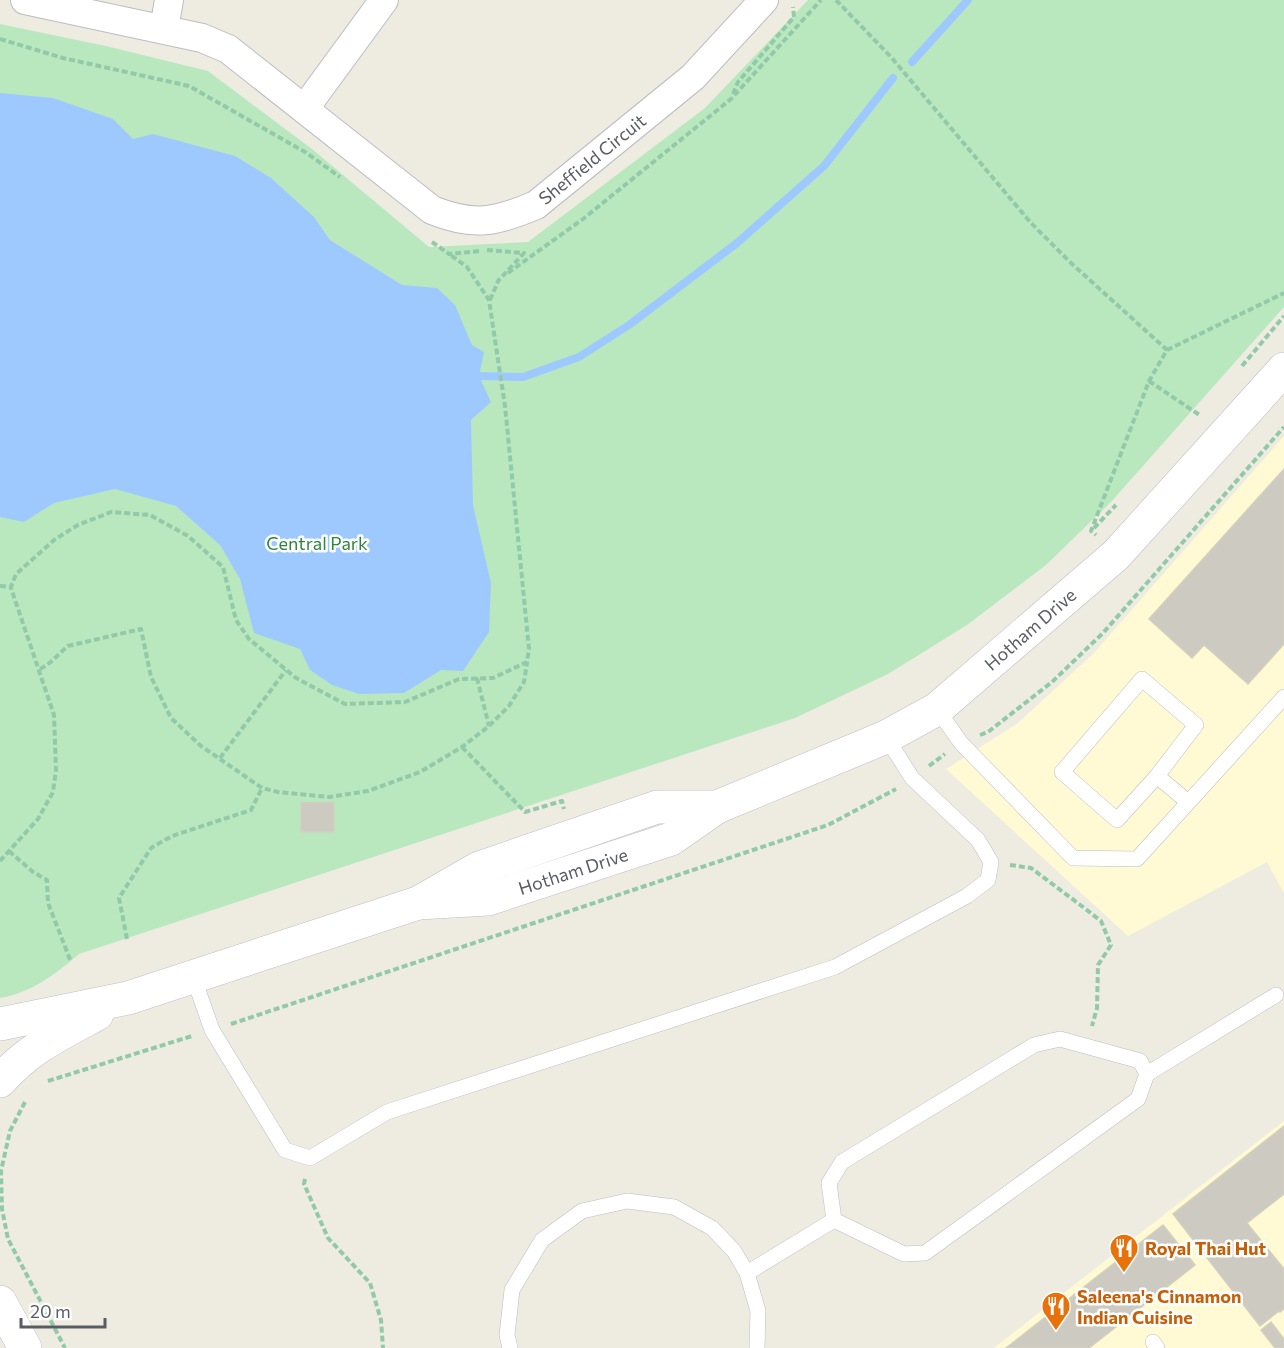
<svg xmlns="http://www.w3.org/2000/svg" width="1284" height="1348" font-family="Commissioner,sans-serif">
  <rect width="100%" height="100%" fill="#eeece0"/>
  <g fill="#fffad3">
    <polygon points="1284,436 1284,893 1267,862 1128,936 946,769 1018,723 1094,653"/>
    <polygon points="1284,1121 1284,1348 994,1348 1161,1217"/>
  </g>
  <path fill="#b9e8bf" d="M808,0h476v307l-173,195 -65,63 -79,60 -79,49 -93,44 -716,236c-23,20 -48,39 -79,44v-974l106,22 102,25 104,78 117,98 99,-5 177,-134z"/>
  <polygon fill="#9ec9ff" points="0,93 53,98 113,119 133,139 153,134 235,156 271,178 314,217 330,240 402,285 437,288 455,305 472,345 484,352 479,376 491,402 471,420 473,505 491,583 489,632 463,671 441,670 404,693 359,694 332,685 310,670 300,649 254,633 240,579 220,545 176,506 115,489 54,503 24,522 0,517"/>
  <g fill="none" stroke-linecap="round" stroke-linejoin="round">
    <g stroke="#9ec9ff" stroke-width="8">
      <polyline points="912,62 968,0"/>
      <polyline points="479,376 523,377 579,357 629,325 737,243 824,166 893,78"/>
    </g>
  </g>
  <g fill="#cdcbc1" stroke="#d3cfbe" stroke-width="1.5">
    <polygon points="1284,469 1284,644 1248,684 1204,645 1192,658 1149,619"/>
    <polygon points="334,802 334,832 301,832 301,803"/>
    <polygon points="1284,1126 1284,1194 1247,1223 1284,1269 1284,1309 1280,1312 1279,1311 1260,1326 1173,1214"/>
    <polygon points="1163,1225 1195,1265 1089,1348 1006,1348"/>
    <polygon points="1271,1322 1284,1339 1284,1348 1275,1348 1261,1330"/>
  </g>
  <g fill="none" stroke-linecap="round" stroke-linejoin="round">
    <g stroke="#bbbdc3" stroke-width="16">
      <g id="lane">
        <polyline points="937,709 961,743 1073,858 1137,859 1284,697"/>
        <polyline points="1157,776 1196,725 1142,679 1062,772 1117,820 1157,776 1188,802"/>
        <polyline points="193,976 212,1030 285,1150 310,1158 387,1112 835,967 967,896 988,880 991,862 978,840 912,778 886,737"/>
        <polygon points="1060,1039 1140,1061 1147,1074 1138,1099 925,1253 904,1254 834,1220 829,1183 842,1162 1034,1045"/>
        <polyline points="1147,1074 1276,995"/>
        <polyline points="747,1273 834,1220"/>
        <polyline points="1153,1342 1157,1348"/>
        <polyline points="510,1348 507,1335 512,1290 542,1240 582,1211 627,1201 674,1207 712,1228 734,1251 747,1273 758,1311 757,1348"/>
      </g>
    </g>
    <g stroke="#bbbdc3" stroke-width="30">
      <g id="street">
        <path d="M25,0l177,38 26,11 204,161c42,17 64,12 104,-5l157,-128 71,-77"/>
        <polyline points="164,29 169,0"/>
        <polyline points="305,108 384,0"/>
      </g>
    </g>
    <g stroke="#bbbdc5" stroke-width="34">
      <g id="secondary">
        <polyline points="418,903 488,899 671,839 717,807 886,737 937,709 1116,555 1284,369"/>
        <polyline points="0,1024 128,998 418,903 479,868 657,807 717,807"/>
        <path d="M0,1081c28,-32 60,-47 97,-67"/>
        <polyline points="0,1302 25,1348"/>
      </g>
    </g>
    <g stroke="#92c9a9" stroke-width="4" stroke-dasharray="6 3" stroke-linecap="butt">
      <polyline points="836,0 891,57 1031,223 1071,263 1167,350 1149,381 1091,531 1096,535"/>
      <polyline points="0,39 63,58 189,86 305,152 340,177"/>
      <polyline points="733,94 738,82 794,17 793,7"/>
      <polyline points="432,242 449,254 480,251"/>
      <polyline points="487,250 524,253 499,280"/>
      <polyline points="508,273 583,219 731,99 821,0"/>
      <polyline points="490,300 499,279"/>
      <polyline points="1167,350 1284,293"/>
      <polyline points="1242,366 1284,316"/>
      <polyline points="1149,381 1201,416"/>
      <polyline points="1094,528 1116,505"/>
      <polyline points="0,586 11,587 16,574 54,540 78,525 111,512 150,515 188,536 223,567 236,620 249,639 296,678 345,704 405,702 459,679 493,678 527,662 529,649 505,406 489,300 467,267 449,254"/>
      <path d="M40,669c12,-6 18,-15 28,-23l73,-17 10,48 20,41 30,28 61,42 16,4 51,5 39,-6 52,-19 42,-25 27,-21 20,-20 15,-24 3,-19"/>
      <polyline points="477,678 489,726"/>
      <polyline points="980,735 988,732 1052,682 1103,633 1284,427"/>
      <polyline points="462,747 525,812 562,801 564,809"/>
      <polyline points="220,758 286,670"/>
      <polyline points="929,766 945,754"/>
      <polyline points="9,851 33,872 47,880 48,903 71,962"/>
      <polyline points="0,861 38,819 53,792 56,770 54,715 11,588"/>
      <polyline points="1010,865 1031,868 1079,904 1101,921 1111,945 1098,965 1097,1008 1092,1026"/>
      <polyline points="127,939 119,898 151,848 172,836 251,810 262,788"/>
      <polyline points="231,1024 828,825 896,789"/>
      <polyline points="48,1081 192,1036"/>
      <polyline points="25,1102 10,1131 1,1171 2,1209 8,1239 65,1348"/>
      <polyline points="305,1179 304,1184 328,1238 370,1283 381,1320 383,1348"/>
    </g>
    <use href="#lane" stroke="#fff" stroke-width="15"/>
    <use href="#street" stroke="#fff" stroke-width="28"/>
    <use href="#secondary" stroke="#fff" stroke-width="33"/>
  </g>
  <defs>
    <g id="restaurant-pin" transform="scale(1.5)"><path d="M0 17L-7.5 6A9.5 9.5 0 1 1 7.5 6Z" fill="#e8710a" stroke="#fff"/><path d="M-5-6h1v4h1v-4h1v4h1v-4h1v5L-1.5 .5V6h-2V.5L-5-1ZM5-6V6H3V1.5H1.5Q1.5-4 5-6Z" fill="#fff"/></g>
  </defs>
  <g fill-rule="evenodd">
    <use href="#restaurant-pin" x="1124" y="1248"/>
    <use href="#restaurant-pin" x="1056" y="1306"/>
  </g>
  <g text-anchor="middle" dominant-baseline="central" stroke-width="5" stroke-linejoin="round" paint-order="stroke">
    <g font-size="18" fill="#595c63" stroke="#fff">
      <text transform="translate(592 159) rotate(-39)">Sheffield Circuit</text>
      <text transform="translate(1030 629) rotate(-41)">Hotham Drive</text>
      <text transform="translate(573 871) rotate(-18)">Hotham Drive</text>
    </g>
    <g font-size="18" fill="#2d863c" stroke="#fff">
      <text x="317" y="543">Central Park</text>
    </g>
    <g font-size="18" font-weight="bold" fill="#c56008" stroke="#fff" text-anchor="start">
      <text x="1145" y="1248">Royal Thai Hut</text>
      <text x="1077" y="1296">Saleena's Cinnamon<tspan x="1077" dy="21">Indian Cuisine</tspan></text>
    </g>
  </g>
  <path d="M21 1318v9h84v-9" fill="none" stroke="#595c63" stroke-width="3"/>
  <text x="30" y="1318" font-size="18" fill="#595c63" stroke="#ffffff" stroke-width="4.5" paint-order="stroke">20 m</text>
</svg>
